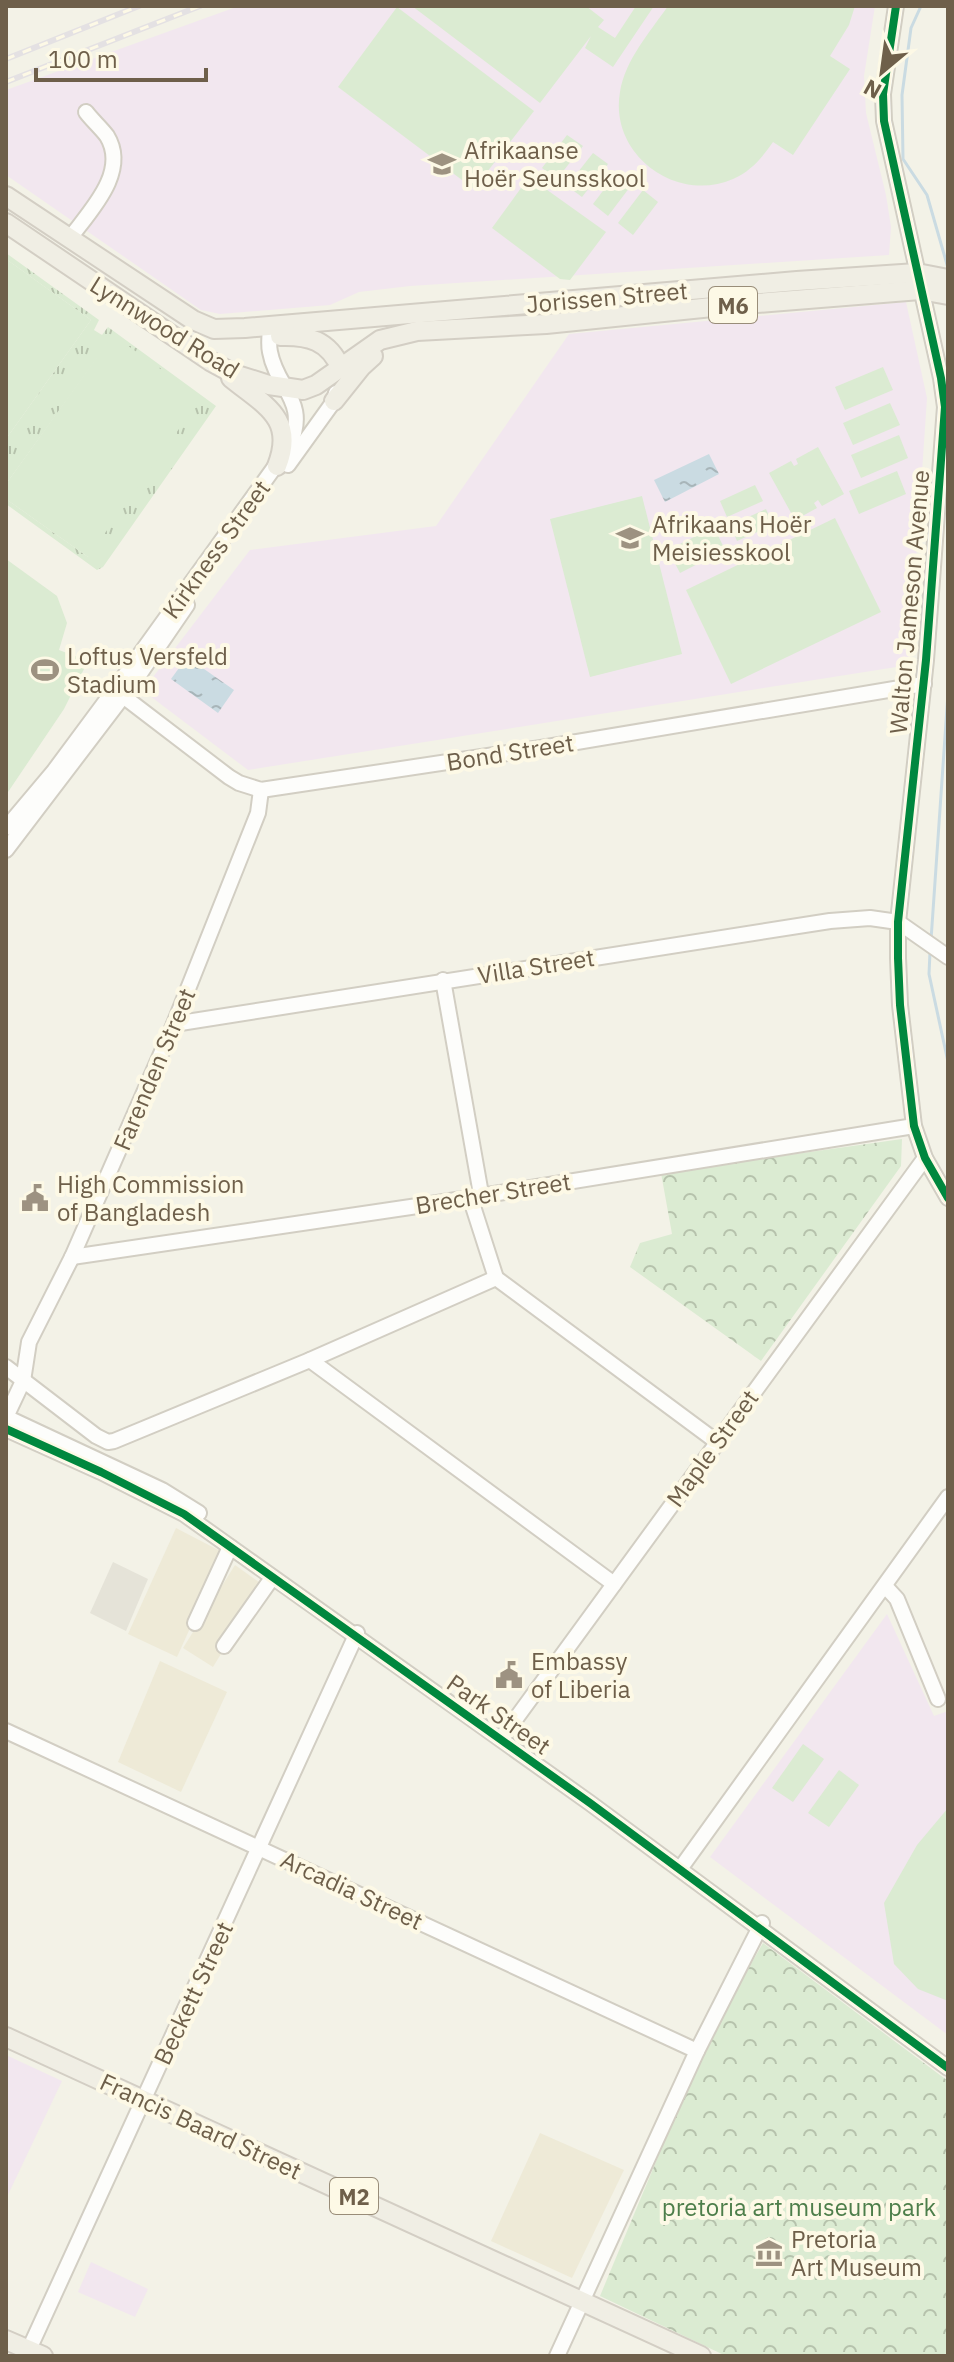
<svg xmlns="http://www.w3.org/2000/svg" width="954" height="2362" font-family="'IBM Plex Sans',sans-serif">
  <defs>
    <pattern id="grass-tufts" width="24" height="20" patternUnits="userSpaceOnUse" patternTransform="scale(2)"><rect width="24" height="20" fill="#dbebd2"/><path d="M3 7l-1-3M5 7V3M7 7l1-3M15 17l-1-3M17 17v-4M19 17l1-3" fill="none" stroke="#b6c2ac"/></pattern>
    <pattern id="park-crowns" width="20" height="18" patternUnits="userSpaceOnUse" patternTransform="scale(2)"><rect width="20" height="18" fill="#dbebd2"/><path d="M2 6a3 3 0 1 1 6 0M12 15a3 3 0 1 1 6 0" fill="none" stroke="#b6c2ac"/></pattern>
    <pattern id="water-ripples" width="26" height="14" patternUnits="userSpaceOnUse" patternTransform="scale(2)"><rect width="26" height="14" fill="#cadbe2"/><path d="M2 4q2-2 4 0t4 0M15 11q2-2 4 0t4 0" fill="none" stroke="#a8b5b9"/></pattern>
  </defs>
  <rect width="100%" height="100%" fill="#f3f2e7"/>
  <g fill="#eeead7">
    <polygon points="176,1528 224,1553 177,1657 128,1634"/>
    <polygon points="235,1565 263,1585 213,1667 183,1648"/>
    <polygon points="160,1661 227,1692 181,1792 118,1762"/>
    <polygon points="540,2133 624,2170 572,2278 491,2241"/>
  </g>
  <polygon fill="#e5e3d8" points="113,1562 148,1579 126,1631 90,1613"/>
  <g fill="#f2e7ef">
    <polygon points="239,6 875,6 864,76 866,113 886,195 891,227 889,255 410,286 359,292 330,305 220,314 201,310 6,175 6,90"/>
    <polygon points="906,302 927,398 909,665 248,770 150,696 150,681 250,550 436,526 569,334"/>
    <polygon points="887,1614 934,1716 948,1711 948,2035 710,1857"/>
    <polygon points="6,2055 62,2081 6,2199"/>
    <polygon points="91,2262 148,2289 135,2317 78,2292"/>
  </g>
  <polygon fill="url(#grass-tufts)" points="6,253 99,320 94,330 102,335 108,327 216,406 103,567 97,570 6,504 6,499 88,557 113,336 6,484 6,439 91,320 6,259"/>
  <g fill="url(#park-crowns)">
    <polygon points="902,1139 901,1166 761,1361 630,1267 640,1243 672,1234 661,1173"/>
    <polygon points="763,1943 948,2081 948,2356 726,2356 600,2296 705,2044"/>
  </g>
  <g fill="#dbebd2">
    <polygon points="412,6 586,6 604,20 598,27 615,38 636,6 654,6 613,67 585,48 591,36 540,103"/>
    <path d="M668,6h187l-6,19 -19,31 20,13 -57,86 -20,-13c-11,16 -22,29 -40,37 -57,25 -124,-25 -113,-87 5,-32 30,-60 48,-86z"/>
    <polygon points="397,7 534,111 474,189 338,87"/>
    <polygon points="567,135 583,146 557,179 542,168"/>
    <polygon points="593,153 608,164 582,197 567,186"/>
    <polygon points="618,171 633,183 608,216 593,204"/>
    <polygon points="529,177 606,232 570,280 560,279 492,228"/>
    <polygon points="643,190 658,202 633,235 618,223"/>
    <polygon points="6,259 91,320 6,439"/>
    <polygon points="113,335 201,398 88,557 6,499 6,484"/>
    <polygon points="883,367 893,390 845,410 835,387"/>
    <polygon points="890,403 900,425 853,445 843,423"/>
    <polygon points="899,435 908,458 861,478 851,455"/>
    <polygon points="818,447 844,494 822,506 818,500 814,503 817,508 795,520 769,473 791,461 794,466 798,464 796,459"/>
    <polygon points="897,471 906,494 859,514 849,491"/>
    <polygon points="755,485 763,501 727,517 720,501"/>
    <polygon points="642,496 682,654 590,677 550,519"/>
    <polygon points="766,509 773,525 737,541 730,525"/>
    <polygon points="835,518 881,612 731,684 686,590"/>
    <polygon points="714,527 725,550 680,573 668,550"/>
    <polygon points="6,559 57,596 67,623 59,650 88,661 64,709 6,795"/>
    <polygon points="803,1744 824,1759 793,1802 772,1788"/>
    <polygon points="839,1770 859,1785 829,1827 808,1813"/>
    <polygon points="948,1808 948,2001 918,1989 894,1964 884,1903 917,1845"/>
  </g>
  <g fill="url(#water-ripples)">
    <polygon points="709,454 719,474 665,502 654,480"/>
    <polygon points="187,657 234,690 218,713 171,679"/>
  </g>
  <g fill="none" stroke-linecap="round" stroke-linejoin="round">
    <g stroke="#cadbe2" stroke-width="3">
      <polyline points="921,6 911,28 902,95 903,159 927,195 948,268"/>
      <polyline points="931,940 948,693"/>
      <polyline points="930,952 929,974 948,1062"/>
    </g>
    <g stroke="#d2cec3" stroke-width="18">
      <g id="minor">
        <polyline points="896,6 883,94 884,121 941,378 945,407 926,660 898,922 898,958 900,1005 914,1126 925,1158 948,1198"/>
        <path d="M70,238c20,-27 59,-66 37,-102 -6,-8 -15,-16 -21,-24"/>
        <polyline points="288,465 334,401 336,393"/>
        <polyline points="120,682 123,696 229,777 239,783 261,790 541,748 924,684"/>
        <path d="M6,828l48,-57 66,-89 169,-235c21,-46 -12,-57 -19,-95 -2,-9 0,-18 0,-26"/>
        <polyline points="6,850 137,678 187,605"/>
        <polyline points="443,980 481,1194"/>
        <polyline points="174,1024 830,921 870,918 898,922 948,957"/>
        <polyline points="470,1197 496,1278 717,1442"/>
        <polyline points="72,1257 431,1204 914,1126"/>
        <polyline points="310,1360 614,1584"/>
        <polyline points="6,1367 96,1436 108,1442 114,1441 310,1360 496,1278"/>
        <polyline points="6,1417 162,1490 199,1513"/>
        <polyline points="6,1417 23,1381 29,1342 72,1257 174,1024 258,813 261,790"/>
        <polyline points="6,1429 101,1472 184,1514 590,1803 948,2068"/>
        <polyline points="885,1586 897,1599 938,1699"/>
        <polyline points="195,1623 230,1547"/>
        <polyline points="224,1646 272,1578"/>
        <polyline points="6,1731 697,2051"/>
        <polyline points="501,1739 925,1158"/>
        <polyline points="680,1869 948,1497"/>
        <polyline points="26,2356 357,1633"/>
        <polyline points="557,2356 697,2051 762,1923"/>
      </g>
    </g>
    <g stroke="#d3cec4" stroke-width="22">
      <g id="major">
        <polyline points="6,196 193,320 214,329 245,328 797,281 917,273 948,279"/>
        <polyline points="6,223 210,361 234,374 269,385 303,390 316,385 380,340 417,331 546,324 732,305 920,290 948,295"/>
        <path d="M280,336c28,-1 49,4 61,33"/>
        <path d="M231,378c33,27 65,40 46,88"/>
        <polyline points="334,401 362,366 373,356"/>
        <polyline points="6,2037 701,2356"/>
        <polyline points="6,2340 43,2356"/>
      </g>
    </g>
    <use href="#minor" stroke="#fdfdfb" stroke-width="14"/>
    <use href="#major" stroke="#f0eee4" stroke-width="18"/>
    <g stroke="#e4e1e3" stroke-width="6">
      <g id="rail">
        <polyline points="6,59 139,6"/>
        <polyline points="6,82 200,6"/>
      </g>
    </g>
    <use href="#rail" stroke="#fdf9e6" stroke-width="3" stroke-dasharray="9" stroke-linecap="butt"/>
    <g stroke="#fdf9e6" stroke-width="13">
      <g id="cycleway">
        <polyline points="896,6 883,94 884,121 941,378 945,407 926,660 898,922 898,958 900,1005 914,1126 925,1158 948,1198"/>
        <polyline points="6,1429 101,1472 184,1514 590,1803 948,2068"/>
      </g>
    </g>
    <use href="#cycleway" stroke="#00873e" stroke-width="8"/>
  </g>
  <defs>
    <g id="school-bare" transform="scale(2.16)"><path d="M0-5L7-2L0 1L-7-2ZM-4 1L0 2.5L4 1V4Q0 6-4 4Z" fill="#9d9281" stroke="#fdf9e6" stroke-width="2.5" paint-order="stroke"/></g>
    <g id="stadium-bare" transform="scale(2.16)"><path d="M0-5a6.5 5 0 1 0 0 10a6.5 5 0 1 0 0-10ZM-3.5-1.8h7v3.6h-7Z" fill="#9d9281" stroke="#fdf9e6" stroke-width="2.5" paint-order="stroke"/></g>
    <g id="civic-bare" transform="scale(2.16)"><path d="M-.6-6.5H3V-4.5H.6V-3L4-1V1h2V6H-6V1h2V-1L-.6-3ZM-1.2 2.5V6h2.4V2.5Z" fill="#9d9281" stroke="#fdf9e6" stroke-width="2.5" paint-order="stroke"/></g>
    <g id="museum-bare" transform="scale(2.16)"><path d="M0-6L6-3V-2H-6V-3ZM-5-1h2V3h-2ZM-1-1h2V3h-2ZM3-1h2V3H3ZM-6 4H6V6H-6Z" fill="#9d9281" stroke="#fdf9e6" stroke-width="2.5" paint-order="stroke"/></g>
  </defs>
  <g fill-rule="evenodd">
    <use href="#school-bare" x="442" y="164"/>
    <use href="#school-bare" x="630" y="538"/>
    <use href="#stadium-bare" x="45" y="670"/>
    <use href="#civic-bare" x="35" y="1198"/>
    <use href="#civic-bare" x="509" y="1675"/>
    <use href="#museum-bare" x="769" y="2253"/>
  </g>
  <g text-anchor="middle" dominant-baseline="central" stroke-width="8" stroke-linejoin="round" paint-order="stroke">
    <g fill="#fdf9e6" stroke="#998d79" stroke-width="2">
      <rect x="709" y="287" width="48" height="36" rx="6"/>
      <rect x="330" y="2178" width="48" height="36" rx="6"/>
    </g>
    <g font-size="22" font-weight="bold" fill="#6e5f4a">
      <text x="733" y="305">M6</text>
      <text x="354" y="2196">M2</text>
    </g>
    <g font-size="24" fill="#6e5f4a" stroke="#fdf9e6" text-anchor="start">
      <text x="464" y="150">Afrikaanse<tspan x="464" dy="28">Hoër Seunsskool</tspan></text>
      <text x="652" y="524">Afrikaans Hoër<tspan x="652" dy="28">Meisiesskool</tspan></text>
      <text x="67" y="656">Loftus Versfeld<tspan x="67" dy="28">Stadium</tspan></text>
      <text x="57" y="1184">High Commission<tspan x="57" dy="28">of Bangladesh</tspan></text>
      <text x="531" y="1661">Embassy<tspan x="531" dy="28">of Liberia</tspan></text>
      <text x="791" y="2239">Pretoria<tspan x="791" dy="28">Art Museum</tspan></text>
    </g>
    <g font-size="24" fill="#6e5f4a" stroke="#fdf9e6">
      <text transform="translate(607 297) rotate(-5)">Jorissen Street</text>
      <text transform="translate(165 327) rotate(32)">Lynnwood Road</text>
      <text transform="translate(216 549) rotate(-54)">Kirkness Street</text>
      <text transform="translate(909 602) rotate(-85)">Walton Jameson Avenue</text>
      <text transform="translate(510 752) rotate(-9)">Bond Street</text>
      <text transform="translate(536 966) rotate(-9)">Villa Street</text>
      <text transform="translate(154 1069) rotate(-67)">Farenden Street</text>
      <text transform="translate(493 1193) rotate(-9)">Brecher Street</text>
      <text transform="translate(712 1448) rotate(-54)">Maple Street</text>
      <text transform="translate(499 1714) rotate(35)">Park Street</text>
      <text transform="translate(352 1890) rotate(25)">Arcadia Street</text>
      <text transform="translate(193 1993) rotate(-65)">Beckett Street</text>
      <text transform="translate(201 2126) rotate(25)">Francis Baard Street</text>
    </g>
    <g font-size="24" fill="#4d7e4a" stroke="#fdf9e6">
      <text x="799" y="2207">pretoria art museum park</text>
    </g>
  </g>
  <rect width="954" height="2362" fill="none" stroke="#6e5f4a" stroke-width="16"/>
  <g transform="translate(882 72) rotate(209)" stroke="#fdf9e6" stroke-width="6" paint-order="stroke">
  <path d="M0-6L14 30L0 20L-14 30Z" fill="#6e5f4a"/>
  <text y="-12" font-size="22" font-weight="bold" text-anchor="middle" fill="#6e5f4a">N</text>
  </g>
  <path d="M36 68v12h170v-12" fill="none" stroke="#6e5f4a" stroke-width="4"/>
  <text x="48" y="68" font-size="24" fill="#6e5f4a" stroke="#fdf9e6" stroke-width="6" paint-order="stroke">100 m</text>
</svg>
